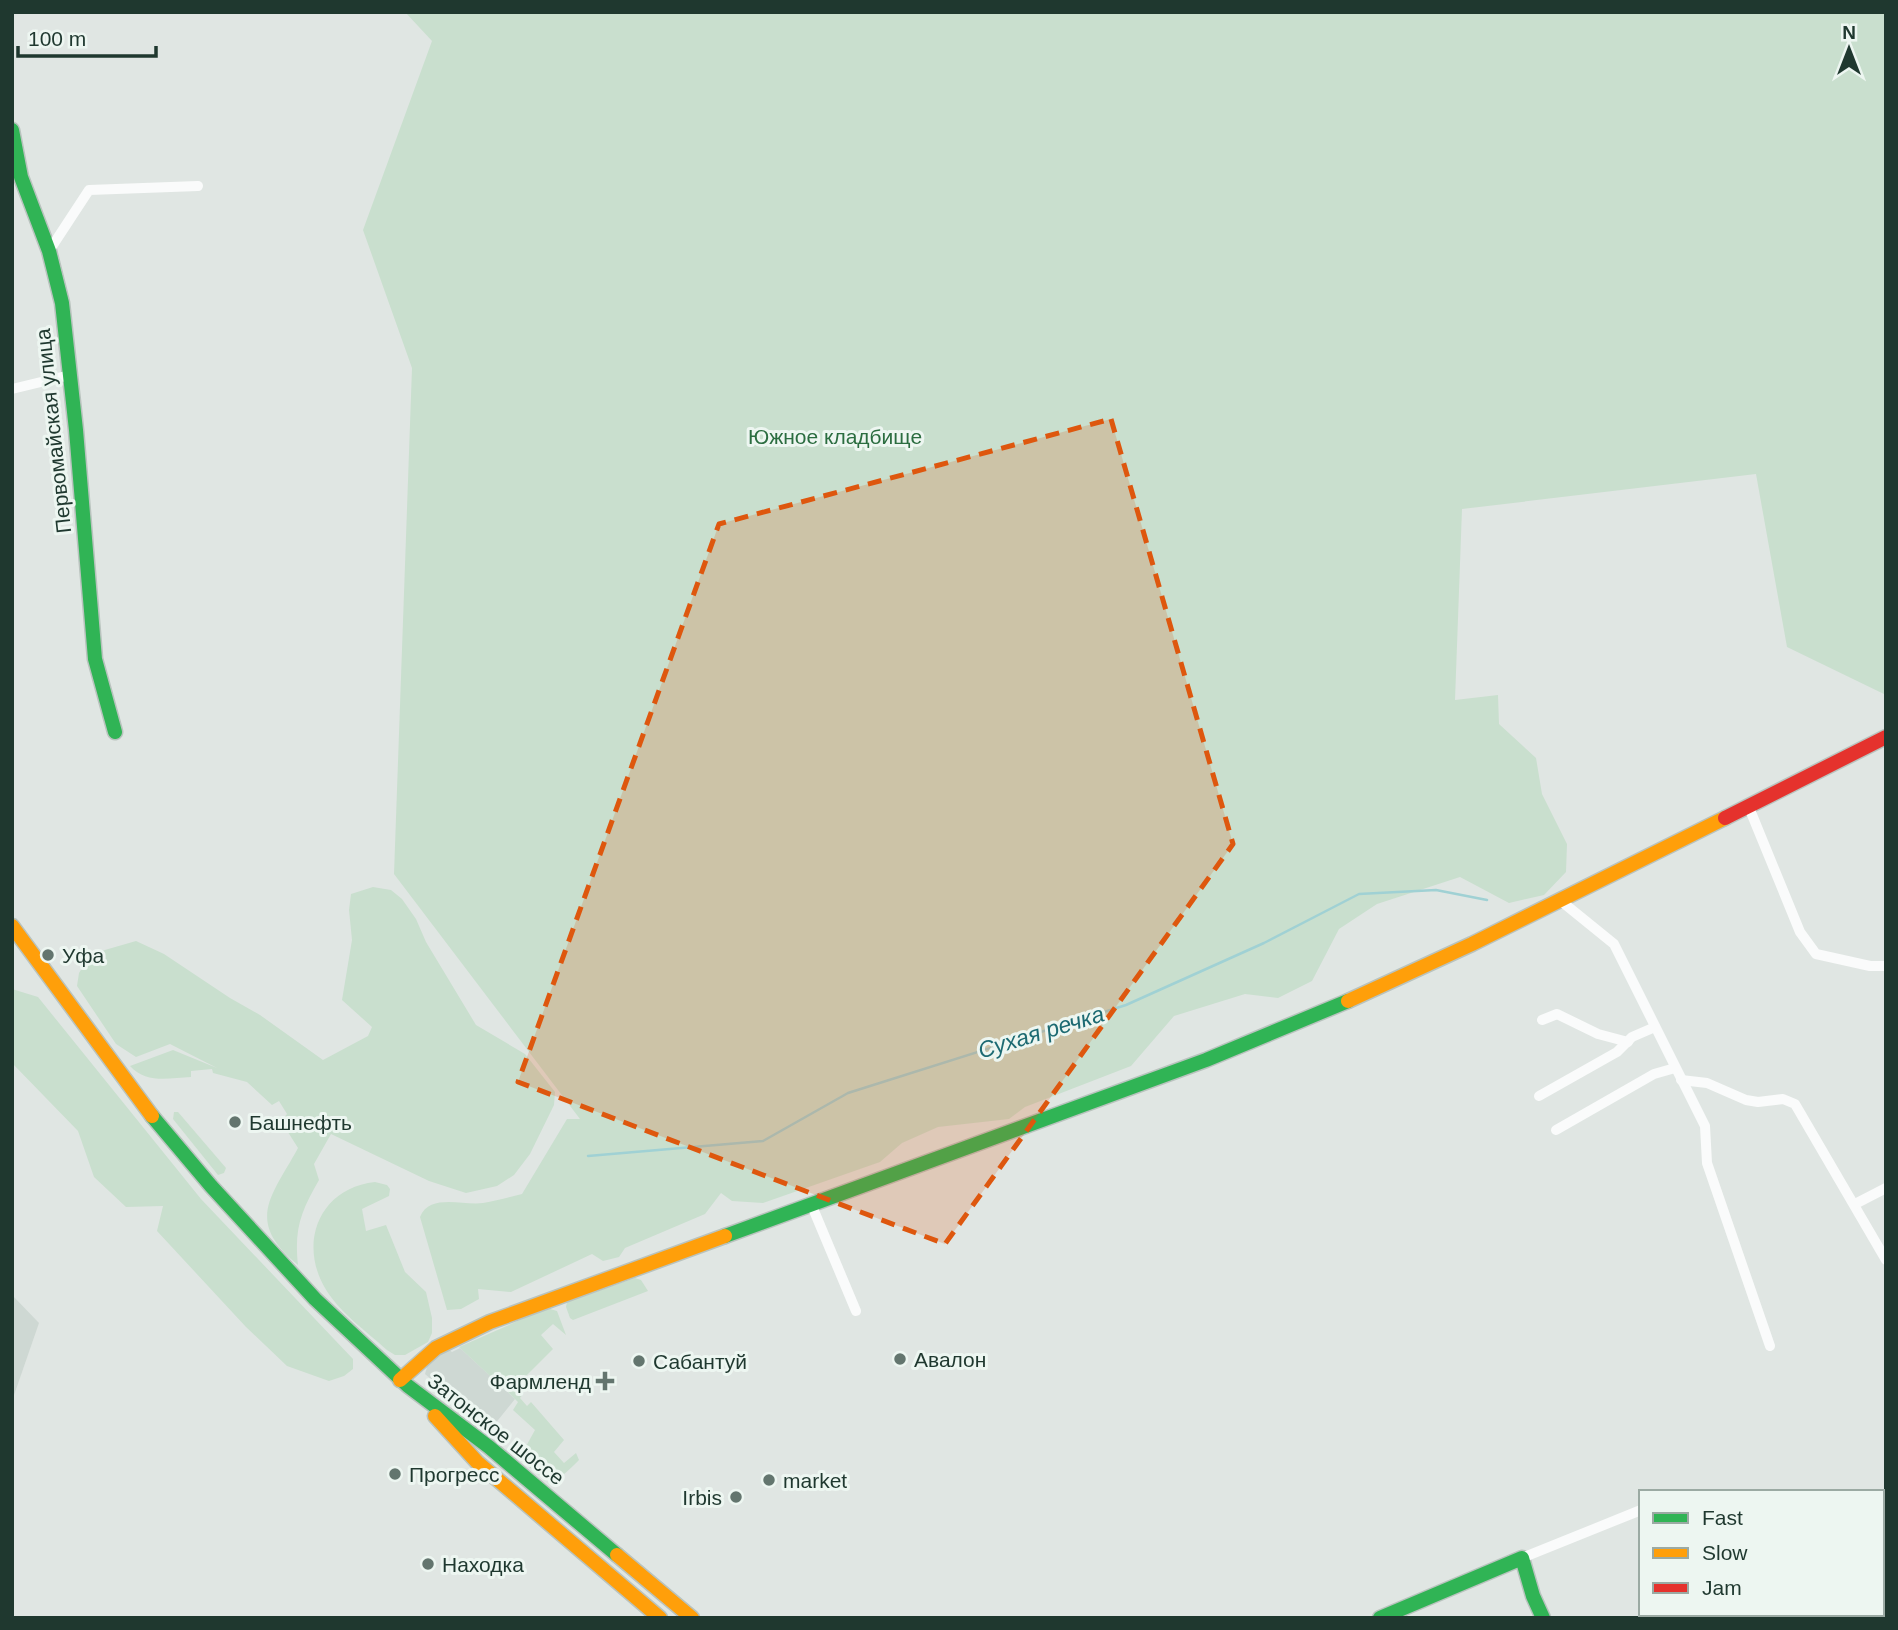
<svg xmlns="http://www.w3.org/2000/svg" width="1898" height="1630" font-family="Helvetica,sans-serif">
  <rect width="100%" height="100%" fill="#e0e6e3"/>
  <g fill="#ced8d3">
    <polygon points="12,1295 39,1323 12,1401"/>
    <polygon points="447,1348 452,1352 460,1348 515,1399 490,1430 425,1374 427,1367"/>
  </g>
  <g fill="#c9dfce">
    <path d="M405,12h1481v683l-99,-48 -31,-173 -294,35 -7,191 43,-5 1,29 37,34 6,36 25,50 -1,28 -22,23 -35,8 -49,-26 -83,27 -38,25 -27,52 -34,17 -33,-4 -71,22 -43,50 -106,41 -16,12 -71,8 -36,16 -22,19 -117,41 -31,-2 -11,-8 -16,21 -80,34 -6,9 -16,4 -11,-7 -81,38 -33,-3 1,10 -18,10 -14,1 -27,-93c10,-24 43,-11 63,-14 13,-2 26,-6 39,-9l45,-75h13l-186,-245 18,-506 -49,-138 69,-189z"/>
    <path d="M373,887l18,3 11,9 14,20 10,23 50,83 49,29 30,38 -1,13 -24,49 -16,21 -17,11 -31,7 -37,-12 -98,-47 -17,30 5,16c-18,31 -25,49 -21,85 -54,-44 -26,-69 0,-117l-17,-27 6,-7 -8,-13 -7,4 -25,-23 -34,-9 -1,-4 -21,2v6c-22,1 -45,7 -61,-11l43,-16 44,18 -47,-24 -34,13 -20,-13 -39,-58 2,-13 12,-19 45,-13 28,13 66,44 30,17 63,45 45,-24 4,-9 -30,-27 10,-60 -3,-30 2,-16z"/>
    <polygon points="12,989 38,997 201,1199 353,1359 353,1369 344,1376 329,1381 287,1366 246,1327 157,1231 163,1206 126,1207 94,1177 78,1131 12,1063"/>
    <polygon points="174,1112 178,1112 226,1168 224,1173 218,1175 173,1119"/>
    <path d="M375,1182l12,3 3,4 -1,7 -27,13 4,22 20,-6 19,47 21,20 6,26v15l-4,9 -23,13h-10l-8,-5c-21,-19 -48,-38 -62,-62 -27,-46 -5,-100 50,-106z"/>
    <polygon points="635,1278 641,1280 648,1291 573,1320 570,1318 566,1307 567,1302"/>
    <path d="M547,1308l10,3 9,24 -13,-11 -12,11 12,14 -36,36 6,9 -3,4 7,8 4,-4 33,38 -10,12 10,11 12,-10 3,7c-29,30 -30,22 -60,-1l16,-29 -22,-20 5,-8 -10,-10 2,-3 -3,-3 -3,3 -45,-42z"/>
  </g>
  <g fill="none" stroke-linecap="round" stroke-linejoin="round">
    <polyline stroke="#a0d1d4" stroke-width="2.5" points="588,1156 763,1141 848,1093 1126,1005 1264,943 1359,894 1436,890 1487,900"/>
    <g stroke="#b9c3be" stroke-width="17">
      <g id="fast">
        <polyline points="12,130 21,177 49,251 62,303 76,430 95,659 115,732"/>
        <polyline points="152,1116 211,1186 315,1299 408,1386 489,1447 617,1555"/>
        <polyline points="725,1236 1206,1060 1348,1001"/>
        <polyline points="1380,1618 1522,1558 1533,1596 1543,1618"/>
      </g>
    </g>
    <g stroke="#b9c3be" stroke-width="17">
      <g id="slow">
        <polyline points="12,926 152,1116"/>
        <polyline points="1348,1001 1472,944 1725,818"/>
        <polyline points="400,1380 436,1348 490,1322 725,1236"/>
        <polyline points="435,1416 477,1462 660,1618"/>
        <polyline points="617,1555 692,1618"/>
      </g>
    </g>
    <g stroke="#b9c3be" stroke-width="17">
      <polyline id="jam" points="1725,818 1886,737"/>
    </g>
    <g stroke="#fafbfb" stroke-width="10">
      <polyline points="49,251 89,190 198,186"/>
      <polyline points="12,389 70,375"/>
      <polyline points="1748,805 1800,932 1816,954 1870,966 1886,966"/>
      <polyline points="1561,901 1614,944 1705,1126 1707,1163 1770,1346"/>
      <polyline points="1542,1020 1557,1014 1598,1034 1628,1042"/>
      <polyline points="1681,1080 1707,1083 1746,1100 1758,1102 1783,1099 1795,1104 1886,1260"/>
      <polyline points="1539,1096 1617,1052 1632,1037 1655,1027"/>
      <polyline points="1556,1130 1654,1074 1675,1068"/>
      <polyline points="1855,1204 1886,1188"/>
      <polyline points="812,1206 856,1311"/>
      <polyline points="1882,1498 1886,1498"/>
      <polyline points="1522,1558 1641,1510"/>
    </g>
    <use href="#fast" stroke="#30b455" stroke-width="14"/>
    <use href="#slow" stroke="#ff9f0a" stroke-width="14"/>
    <use href="#jam" stroke="#e5322d" stroke-width="14"/>
  </g>
  <path fill="#de570e" fill-opacity="0.2" stroke="#de570e" stroke-width="5" stroke-dasharray="14 9" stroke-linejoin="round" d="M1111,419l122,425 -288,400 -427,-162 201,-558z"/>
  <g fill="#63756e" stroke="#edf6f1" stroke-width="2.5">
    <circle cx="48" cy="955" r="7"/>
    <circle cx="235" cy="1122" r="7"/>
    <circle cx="900" cy="1359" r="7"/>
    <circle cx="639" cy="1361" r="7"/>
    <path d="M601.5 1370.5h7v7h7v7h-7v7h-7v-7h-7v-7h7z"/>
    <circle cx="395" cy="1474" r="7"/>
    <circle cx="769" cy="1480" r="7"/>
    <circle cx="736" cy="1497" r="7"/>
    <circle cx="428" cy="1564" r="7"/>
  </g>
  <g text-anchor="middle" dominant-baseline="central" stroke-width="6" stroke-linejoin="round" paint-order="stroke">
    <g font-size="21" fill="#1f382f" stroke="#edf6f1">
      <text transform="translate(53 431) rotate(-96)">Первомайская улица</text>
      <text transform="translate(496 1429) rotate(38)">Затонское шоссе</text>
    </g>
    <g font-size="21" fill="#2b6d40" stroke="#edf6f1">
      <text x="835" y="436">Южное кладбище</text>
    </g>
    <g font-size="21" fill="#1f382f" stroke="#edf6f1" text-anchor="start">
      <text x="62" y="955">Уфа</text>
      <text x="249" y="1122">Башнефть</text>
      <text x="914" y="1359">Авалон</text>
      <text x="653" y="1361">Сабантуй</text>
      <text x="591" y="1381" text-anchor="end">Фармленд</text>
      <text x="409" y="1474">Прогресс</text>
      <text x="783" y="1480">market</text>
      <text x="722" y="1497" text-anchor="end">Irbis</text>
      <text x="442" y="1564">Находка</text>
    </g>
    <g font-size="23" font-style="italic" fill="#1c6a72" stroke="#edf6f1">
      <text transform="translate(1041 1032) rotate(-17)">Сухая речка</text>
    </g>
  </g>
  <rect width="1898" height="1630" fill="none" stroke="#1f382f" stroke-width="28"/>
  <rect x="1639" y="1490" width="245" height="126" fill="#edf6f1" stroke="#9baaa3" stroke-width="2"/>
  <rect x="1653" y="1513" width="35" height="10" fill="#30b455" stroke="#9baaa3" stroke-width="2"/>
  <text x="1702" y="1525" font-size="21" fill="#1f382f">Fast</text>
  <rect x="1653" y="1548" width="35" height="10" fill="#ff9f0a" stroke="#9baaa3" stroke-width="2"/>
  <text x="1702" y="1560" font-size="21" fill="#1f382f">Slow</text>
  <rect x="1653" y="1583" width="35" height="10" fill="#e5322d" stroke="#9baaa3" stroke-width="2"/>
  <text x="1702" y="1595" font-size="21" fill="#1f382f">Jam</text>
  <g transform="translate(1849 49)" stroke="#edf6f1" stroke-width="5" paint-order="stroke">
  <path d="M0-5L12 26L0 18L-12 26Z" fill="#1f382f"/>
  <text y="-10" font-size="19" font-weight="bold" text-anchor="middle" fill="#1f382f">N</text>
  </g>
  <path d="M18 46v10h138v-10" fill="none" stroke="#1f382f" stroke-width="3.5"/>
  <text x="28" y="46" font-size="21" fill="#1f382f" stroke="#edf6f1" stroke-width="5" paint-order="stroke">100 m</text>
</svg>
